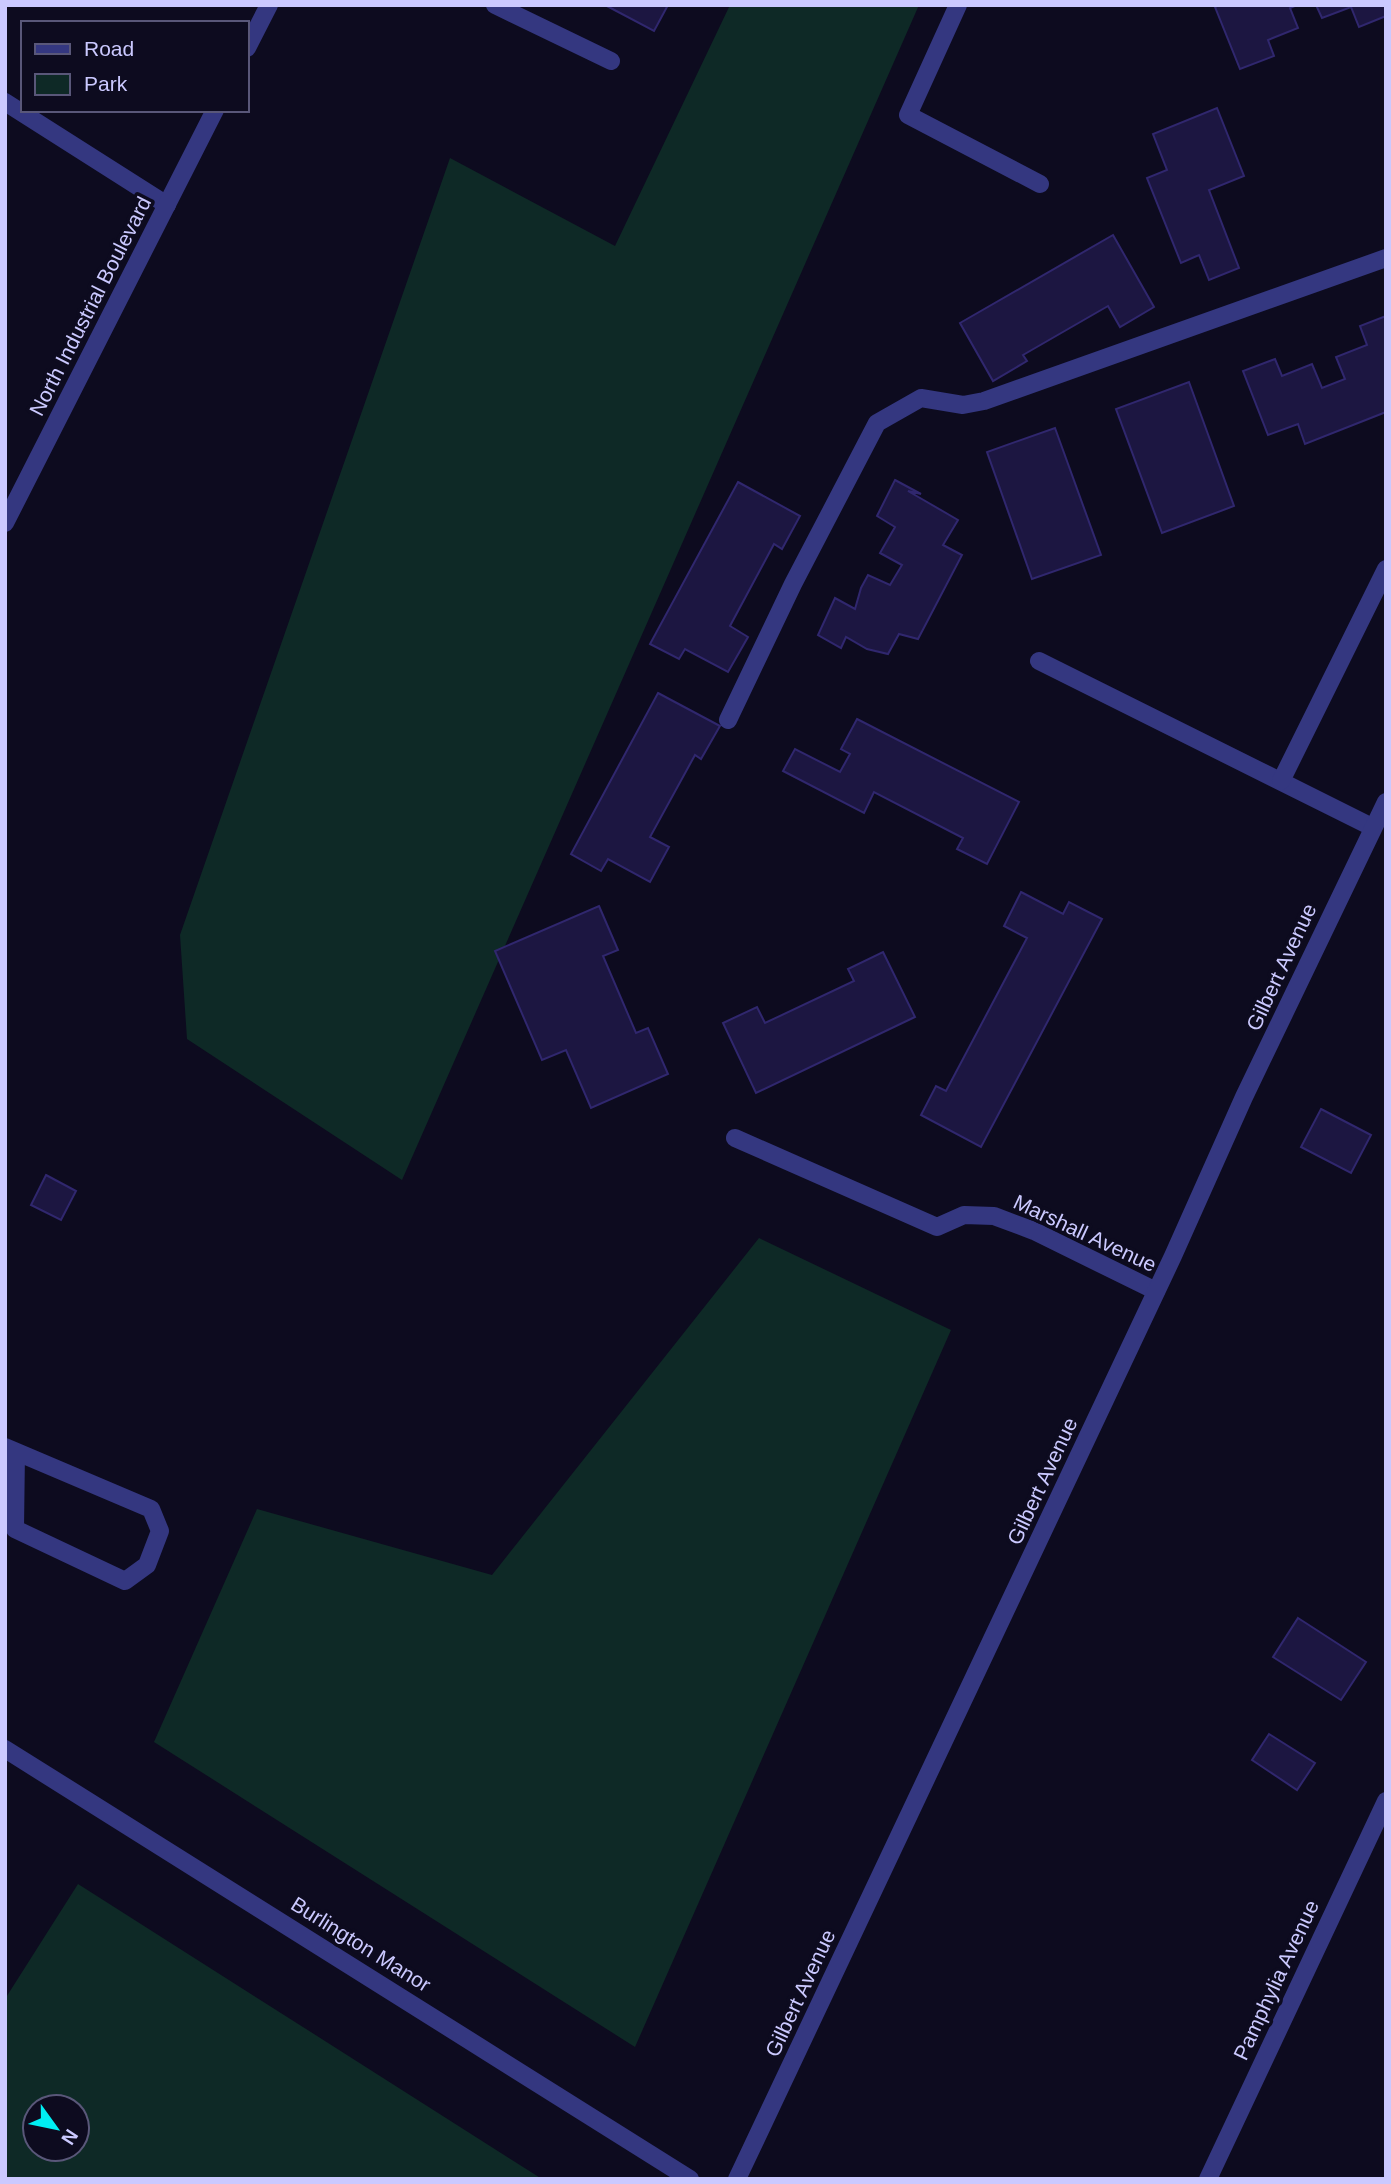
<svg xmlns="http://www.w3.org/2000/svg" width="1391" height="2184" font-family="Arial,sans-serif">
  <rect width="100%" height="100%" fill="#0d0b1f"/>
  <g fill="#0e2926" fill-rule="evenodd">
    <polygon points="730,5 919,5 402,1180 187,1039 180,935 450,158 615,246"/>
    <polygon points="759,1238 951,1330 635,2047 154,1742 257,1509 492,1575"/>
    <path d="M78,1884l464,295h-537v-180zM35,2107h42v42h-42z"/>
  </g>
  <g fill="#1c1641" stroke="#30276e" stroke-width="2">
    <polygon points="605,5 668,5 654,31"/>
    <polygon points="1219,5 1297,5 1290,8 1298,28 1268,40 1274,56 1240,69 1215,7"/>
    <polygon points="1316,5 1386,5 1386,16 1359,27 1351,7 1322,18"/>
    <polygon points="1217,108 1244,176 1209,190 1239,268 1209,280 1199,255 1181,263 1147,178 1167,170 1153,134"/>
    <polygon points="1113,235 1154,307 1120,327 1108,306 1023,355 1027,361 993,381 960,323"/>
    <polygon points="1386,316 1386,412 1305,444 1298,424 1268,435 1243,371 1275,359 1282,376 1312,364 1322,388 1345,379 1336,357 1367,345 1360,326"/>
    <polygon points="1189,382 1234,506 1162,533 1116,409"/>
    <polygon points="1055,428 1101,555 1032,579 987,452"/>
    <polygon points="895,480 921,494 908,491 958,520 943,545 962,555 918,639 899,634 888,654 867,649 846,637 841,648 818,635 835,598 855,609 861,588 868,575 890,585 902,565 880,553 895,527 877,516"/>
    <polygon points="738,482 800,516 782,549 774,544 730,626 748,637 728,672 685,649 679,659 650,644"/>
    <polygon points="658,693 720,726 701,759 695,755 650,837 669,847 650,882 608,859 601,871 571,854"/>
    <polygon points="857,719 1019,802 987,864 957,849 963,838 874,792 864,813 783,771 795,749 840,772 850,754 841,749"/>
    <polygon points="1021,892 1063,914 1069,902 1102,919 981,1147 921,1115 936,1086 946,1091 1027,938 1004,926"/>
    <polygon points="599,906 618,950 603,956 636,1033 648,1028 668,1074 591,1108 566,1050 542,1060 495,951"/>
    <polygon points="883,952 915,1017 756,1093 723,1023 757,1007 765,1023 854,981 848,969"/>
    <polygon points="1321,1109 1371,1135 1351,1173 1301,1147"/>
    <polygon points="46,1175 76,1191 61,1220 31,1205"/>
    <polygon points="1298,1618 1366,1662 1341,1700 1273,1657"/>
    <polygon points="1269,1734 1315,1763 1297,1790 1252,1760"/>
  </g>
  <g fill="none" stroke-linecap="round" stroke-linejoin="round">
    <g stroke="#343780" stroke-width="18">
      <polyline points="495,5 611,61"/>
      <polyline points="958,5 908,115 1040,184"/>
      <polyline points="247,48 269,5"/>
      <polyline points="5,102 167,205"/>
      <polyline points="5,523 215,110"/>
      <polyline points="1039,661 1372,827"/>
      <polyline points="728,720 793,584 877,423 921,398 963,405 984,401 1386,258"/>
      <polyline points="1281,781 1386,569"/>
      <polyline points="735,1138 937,1227 964,1215 994,1216 1034,1231 1156,1291"/>
      <polyline points="5,1447 151,1509 160,1531 147,1565 125,1581 15,1529 16,1452"/>
      <polyline points="5,1749 690,2179"/>
      <polyline points="737,2179 1173,1256 1244,1097 1386,802"/>
      <polyline points="1208,2179 1386,1801"/>
    </g>
  </g>
  <g text-anchor="middle" dominant-baseline="central" stroke-width="7" stroke-linejoin="round" paint-order="stroke">
    <g font-size="21" fill="#cbc9ff" stroke="#0d0b1f">
      <text transform="translate(90 306) rotate(-63)">North Industrial Boulevard</text>
      <text transform="translate(1281 967) rotate(-65)">Gilbert Avenue</text>
      <text transform="translate(1085 1233) rotate(25)">Marshall Avenue</text>
      <text transform="translate(1042 1481) rotate(-65)">Gilbert Avenue</text>
      <text transform="translate(361 1944) rotate(32)">Burlington Manor</text>
      <text transform="translate(1276 1980) rotate(-65)">Pamphylia Avenue</text>
      <text transform="translate(800 1993) rotate(-65)">Gilbert Avenue</text>
    </g>
  </g>
  <rect width="1391" height="2184" fill="none" stroke="#cbc9ff" stroke-width="14"/>
  <rect x="21" y="21" width="228" height="91" fill="#0d0b1f" stroke="#595779" stroke-width="2"/>
  <rect x="35" y="44" width="35" height="10" fill="#343780" stroke="#595779" stroke-width="2"/>
  <text x="84" y="56" font-size="21" fill="#cbc9ff">Road</text>
  <rect x="35" y="74" width="35" height="21" fill="#0e2926" stroke="#595779" stroke-width="2"/>
  <text x="84" y="91" font-size="21" fill="#cbc9ff">Park</text>
  <g transform="translate(56 2128) rotate(123)"><circle r="33" fill="#0d0b1f" stroke="#595779" stroke-width="2"/>
  <path d="M0-5L12 26L0 18L-12 26Z" fill="#00eff4"/>
  <text y="-10" font-size="19" font-weight="bold" text-anchor="middle" fill="#cbc9ff">N</text>
  </g>
</svg>
